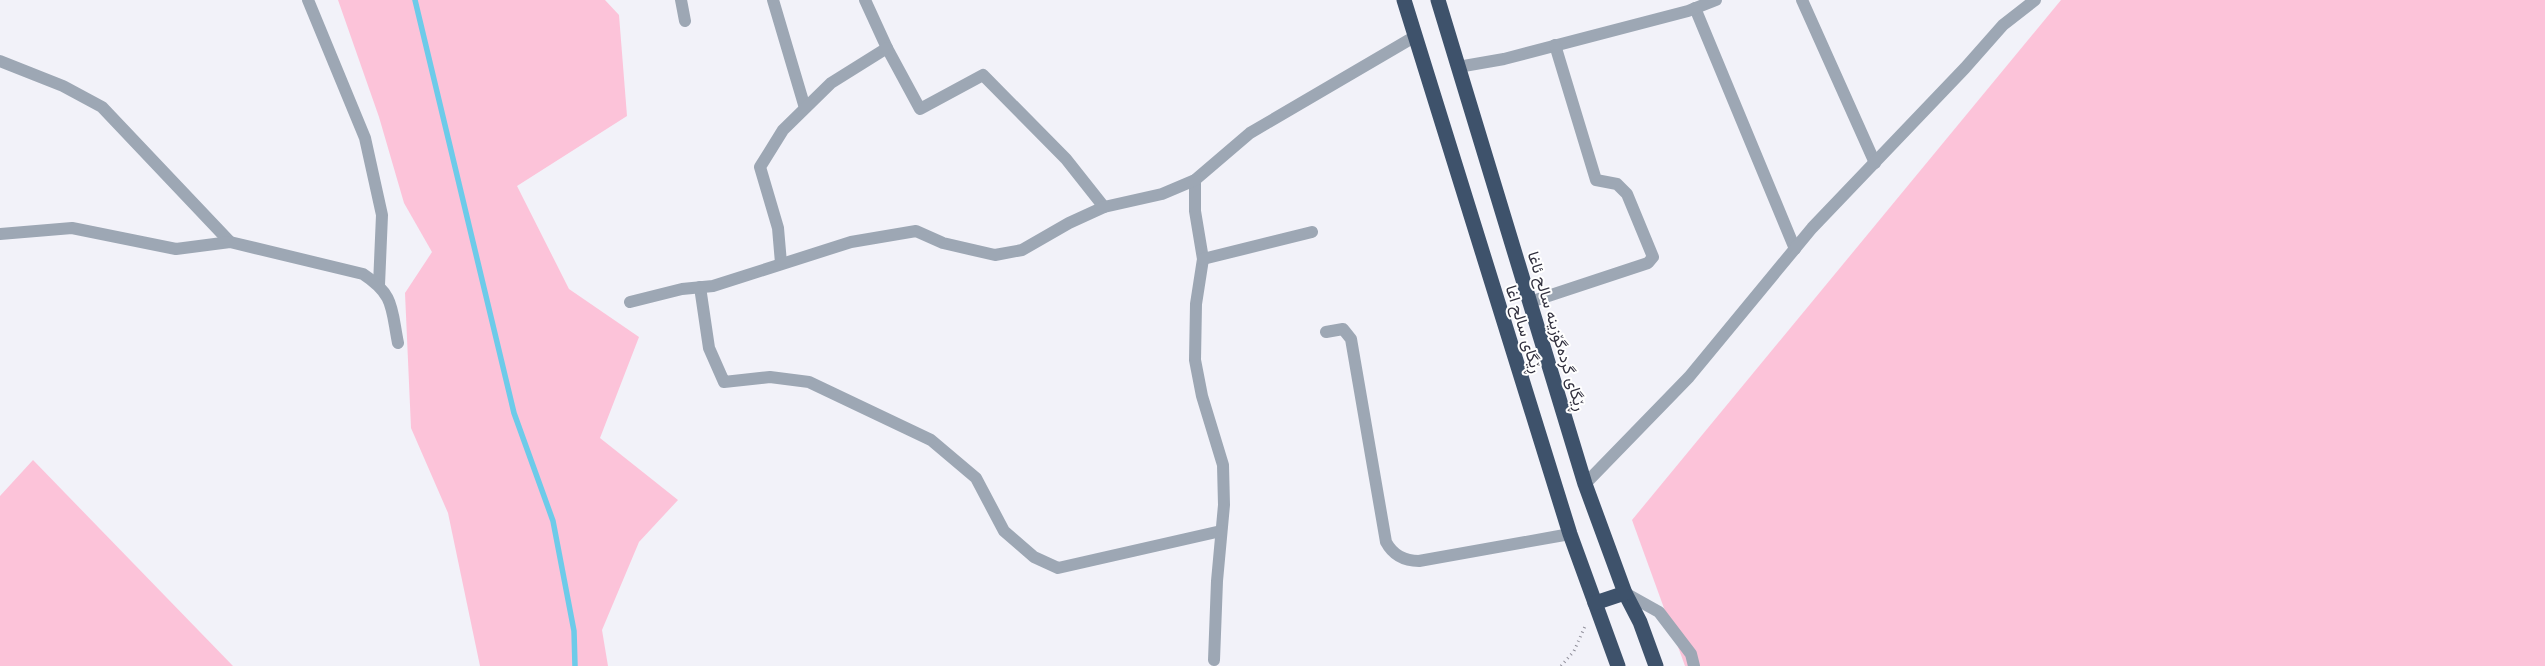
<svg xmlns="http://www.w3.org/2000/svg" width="2545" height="666" font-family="'Public Sans',Vazirmatn,sans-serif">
  <rect width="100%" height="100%" fill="#f2f2f9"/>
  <g fill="#fcc3d9">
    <polygon points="338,0 605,0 619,15 627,116 517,186 569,289 639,337 600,438 678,500 639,542 602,630 608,666 480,666 448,513 411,428 405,293 432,252 404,203 379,117"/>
    <polygon points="2061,0 2545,0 2545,666 1685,666 1632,520"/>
    <polygon points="33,460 233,666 0,666 0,496"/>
  </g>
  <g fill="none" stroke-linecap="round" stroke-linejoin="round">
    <polyline stroke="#6dcbe9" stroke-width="5.5" points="415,0 514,413 553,521 574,631 575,666"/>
    <polyline stroke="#908f9a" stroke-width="3" stroke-dasharray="1 4" stroke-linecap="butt" points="1561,666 1574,651 1586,624"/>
    <g stroke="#9da7b4" stroke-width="12">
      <polyline points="308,0 365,138 382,215 379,285"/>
      <polyline points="681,0 685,21"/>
      <polyline points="773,0 805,108"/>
      <polyline points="865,0 887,48 920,109 983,75 1066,159 1104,207"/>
      <polyline points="1802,0 1875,163"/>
      <polyline points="1695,8 1795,249"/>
      <polyline points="0,61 63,86 102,107 230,242"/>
      <polyline points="1458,67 1504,59 1688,11 1716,0"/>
      <polyline points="1195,180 1195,211 1203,259 1196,304 1195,360 1202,396 1223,465 1224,505 1217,581 1214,660"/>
      <path d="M0,234l72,-6 104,21 54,-7 133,32c32,21 28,34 35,69"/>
      <polyline points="1203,259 1312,232"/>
      <polyline points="781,263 778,228 760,167 783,130 831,83 887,48"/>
      <polyline points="700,287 709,348 724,382 770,377 809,382 931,440 976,478 1004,531 1034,557 1058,568 1221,531"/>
      <polyline points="630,302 682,289 713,286 851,242 916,231 943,243 995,255 1022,250 1069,223 1104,207 1162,194 1195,180 1250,133 1414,37"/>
      <polyline points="1530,302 1648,263 1653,257 1627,194 1617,184 1596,180 1555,45"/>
      <path d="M1326,332l17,-3 8,10 35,203c7,13 18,19 33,19l151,-27"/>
      <polyline points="1585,484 1689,377 1812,228 1965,68 2003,25 2035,0"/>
      <polyline points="1625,593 1659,612 1691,654 1694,666"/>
    </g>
    <g stroke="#3e526b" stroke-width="15">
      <polyline points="1404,0 1570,534 1618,666"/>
      <polyline points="1438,0 1585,484 1625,593 1640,622 1656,666"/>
      <polyline points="1595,603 1625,593"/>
    </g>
  </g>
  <g text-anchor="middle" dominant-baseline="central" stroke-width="4" stroke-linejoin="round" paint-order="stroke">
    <g font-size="16" fill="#32313f" stroke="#fff">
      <text transform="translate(1524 329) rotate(73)">ڕێگای سالح اغا</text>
      <text transform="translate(1557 331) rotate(73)">ڕێگای گردەگۆزینە سالح ئاغا</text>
    </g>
  </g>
</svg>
